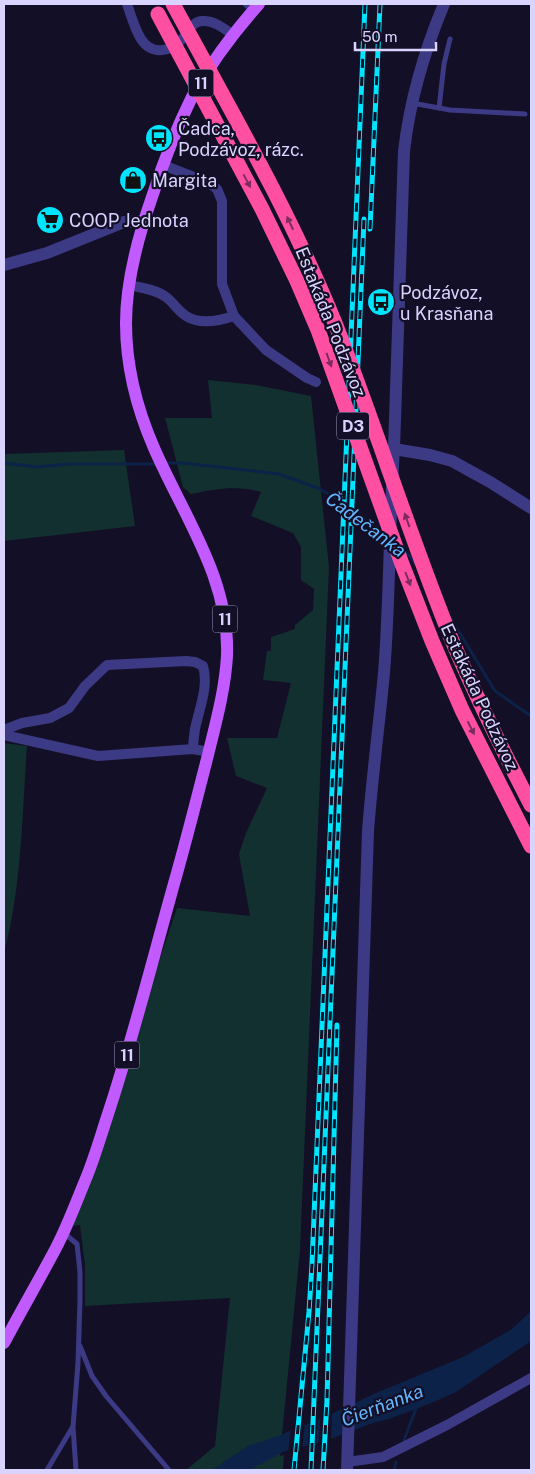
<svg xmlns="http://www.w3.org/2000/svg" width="535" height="1474" font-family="'Public Sans',sans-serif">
  <rect width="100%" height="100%" fill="#130f26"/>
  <g fill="#12302f">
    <path d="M208,380l48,5 55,11 18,171 -29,683 -20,206 4,-1 -1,15h-97l29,-24 15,-148 -145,8v-41l-5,-40 -10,1 107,-318 73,8 -11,-62 7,-21 21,-45 -31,-12 -9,-38h50l14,-55 -28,-3 4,-29h4v-14l24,-8v-4l18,-15 1,-21 -13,-9v-33l-8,-14 -42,-17 10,-24c-25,-7 -45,-3 -70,2l-8,-7 -18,-69h47z"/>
    <polygon points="124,450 135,526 4,541 4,454"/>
    <path d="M4,743l23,3c-5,69 -5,140 -23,207z"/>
  </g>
  <polygon fill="#0c2248" points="531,1311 531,1341 456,1392 429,1404 389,1419 373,1423 328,1440 283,1452 250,1470 212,1470 248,1446 278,1436 329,1415 376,1393 463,1357 512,1329"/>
  <g fill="#130f26">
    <polygon points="332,1411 331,1442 319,1445 320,1416"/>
    <polygon points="318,1417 316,1446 308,1448 309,1420"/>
    <polygon points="305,1422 302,1450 288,1453 291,1428"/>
  </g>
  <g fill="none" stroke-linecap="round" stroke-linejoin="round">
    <g stroke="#0c2248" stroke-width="3">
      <polyline points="4,463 37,467 68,464 158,464"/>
      <polyline points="164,463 183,463 279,474 320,489 349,506 386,537"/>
      <polyline points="403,550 410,556 415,564"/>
      <polyline points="450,617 495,691 531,716"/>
      <polyline points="404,1440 417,1406"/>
      <polyline points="394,1470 396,1462"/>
    </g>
    <g stroke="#3d3a85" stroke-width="5">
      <polyline points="245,4 252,11"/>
      <polyline points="412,103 450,110 525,114"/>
      <polyline points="439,108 444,64 450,39"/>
      <polyline points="64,1233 77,1244 80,1272 80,1300 78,1363 73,1427 76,1470"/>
      <polyline points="80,1346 92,1376 106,1396 169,1470"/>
      <polyline points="47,1470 72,1428"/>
    </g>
    <g stroke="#3d3a85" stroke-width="10">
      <path d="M127,4c4,11 8,26 14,35 11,17 31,13 42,-1 6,-7 9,-16 19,-17 12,-1 23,8 31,14"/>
      <polyline points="163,165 209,183 217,189 222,201 222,284 234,316 266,350 307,378 316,382"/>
      <path d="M129,285c12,3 27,4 37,12 7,5 12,14 20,19 14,9 33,5 48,0"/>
      <path d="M4,730l18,-7 28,-5 19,-10 16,-22 22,-21 79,-4 9,1 8,4c6,21 -4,43 -8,63 -1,7 -2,14 -2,20"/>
      <polyline points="4,735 98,756 193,749 209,752"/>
      <polyline points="347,1462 383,1457 447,1425 531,1378"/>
    </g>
    <g stroke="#3d3a85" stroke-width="12">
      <polyline points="4,265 47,253 124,222 144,221"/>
      <polyline points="394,449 430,455 452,461 490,482 531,508"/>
      <path d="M347,1470l21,-639c4,-53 11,-105 16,-158 6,-74 5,-149 10,-224l10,-298c6,-52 20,-99 40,-147"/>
    </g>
    <path stroke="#c25bff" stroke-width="12" d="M4,1343c17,-32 35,-63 52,-95 12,-23 21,-48 31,-72 8,-20 14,-41 21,-62 26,-79 46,-160 69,-241 11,-39 21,-79 31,-118 8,-33 17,-65 19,-99 3,-77 -43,-139 -73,-208 -17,-39 -28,-82 -28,-125 0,-43 12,-86 26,-126 11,-34 24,-68 40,-100 17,-31 43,-66 67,-93"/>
    <g stroke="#00e5ff" stroke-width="5">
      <g id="rail">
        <polyline points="370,229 380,4"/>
        <polyline points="294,1470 309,1312 312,1264 365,4"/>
        <polyline points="311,1470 364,219"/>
        <polyline points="323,1470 327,1400 337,1025"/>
      </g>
    </g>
    <use href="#rail" stroke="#130f26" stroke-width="3" stroke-dasharray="9" stroke-linecap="butt"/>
    <g stroke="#ff4fa3" stroke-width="15">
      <path d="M173,4c57,105 117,208 162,319 41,104 74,211 116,315 24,57 52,113 80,167"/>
      <polyline points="158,14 262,209 297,281 318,330 402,564 432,641 462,710 531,846"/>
    </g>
  </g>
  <defs><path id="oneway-solid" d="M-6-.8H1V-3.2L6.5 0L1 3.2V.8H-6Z" transform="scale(1.25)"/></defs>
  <g fill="#7d2c5e">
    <use href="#oneway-solid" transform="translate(247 181) rotate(62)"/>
    <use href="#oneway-solid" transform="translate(290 223) rotate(-115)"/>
    <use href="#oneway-solid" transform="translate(329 360) rotate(70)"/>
    <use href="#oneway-solid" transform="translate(407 520) rotate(-110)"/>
    <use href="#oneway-solid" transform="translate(408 579) rotate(69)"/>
    <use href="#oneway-solid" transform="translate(471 728) rotate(63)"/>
  </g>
  <defs>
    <g id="bus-disc" transform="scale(1.4375)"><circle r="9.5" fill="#00e5ff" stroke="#130f26"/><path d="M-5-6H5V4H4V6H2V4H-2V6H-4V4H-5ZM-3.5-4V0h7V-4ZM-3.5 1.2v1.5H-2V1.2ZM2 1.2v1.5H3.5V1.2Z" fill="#111"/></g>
    <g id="shop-disc" transform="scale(1.4375)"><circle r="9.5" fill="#00e5ff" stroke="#130f26"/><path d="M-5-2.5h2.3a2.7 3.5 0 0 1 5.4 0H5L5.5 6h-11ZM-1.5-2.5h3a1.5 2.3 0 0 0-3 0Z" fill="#111"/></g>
    <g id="supermarket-disc" transform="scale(1.4375)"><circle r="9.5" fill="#00e5ff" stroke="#130f26"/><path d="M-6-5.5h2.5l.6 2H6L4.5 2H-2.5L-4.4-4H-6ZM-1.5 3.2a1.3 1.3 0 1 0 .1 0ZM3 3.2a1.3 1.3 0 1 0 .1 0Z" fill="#111"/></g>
  </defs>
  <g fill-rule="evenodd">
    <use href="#bus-disc" x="159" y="138"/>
    <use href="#shop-disc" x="133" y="180"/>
    <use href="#supermarket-disc" x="50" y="220"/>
    <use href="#bus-disc" x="381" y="302"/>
  </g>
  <g text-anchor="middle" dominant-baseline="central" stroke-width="4.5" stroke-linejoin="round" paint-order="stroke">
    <g fill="#130f26" stroke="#9e99be" stroke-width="1">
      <rect x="188.5" y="69.5" width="25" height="27" rx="4"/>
      <rect x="337" y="412.5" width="32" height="27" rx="4"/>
      <rect x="212.5" y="605.5" width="25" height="27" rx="4"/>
      <rect x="114.5" y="1041.5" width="25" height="27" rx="4"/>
    </g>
    <g font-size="16" font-weight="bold" fill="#d9d4ff">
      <text x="201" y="83">11</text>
      <text x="353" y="426">D3</text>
      <text x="225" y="619">11</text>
      <text x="127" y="1055">11</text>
    </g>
    <g font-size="18" fill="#d9d4ff" stroke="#130f26" text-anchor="start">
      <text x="178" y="128">Čadca,<tspan x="178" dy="21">Podzávoz, rázc.</tspan></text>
      <text x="152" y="180">Margita</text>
      <text x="69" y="220">COOP Jednota</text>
      <text x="400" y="292">Podzávoz,<tspan x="400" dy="21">u Krasňana</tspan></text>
    </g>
    <g font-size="18" fill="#d9d4ff" stroke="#130f26">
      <text transform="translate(331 322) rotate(68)">Estakáda Podzávoz</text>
      <text transform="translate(480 697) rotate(65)">Estakáda Podzávoz</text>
    </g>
    <g font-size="19" font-style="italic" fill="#62b6ff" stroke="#130f26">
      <text transform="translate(366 524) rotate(37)">Čadečanka</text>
      <text transform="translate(382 1405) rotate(-21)">Čierňanka</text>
    </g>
  </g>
  <rect width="535" height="1474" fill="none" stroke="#d9d4ff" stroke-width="10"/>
  <path d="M355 42v8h81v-8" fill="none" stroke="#d9d4ff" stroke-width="2.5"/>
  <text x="362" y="42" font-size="15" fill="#d9d4ff" stroke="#130f26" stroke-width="4" paint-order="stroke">50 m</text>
</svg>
